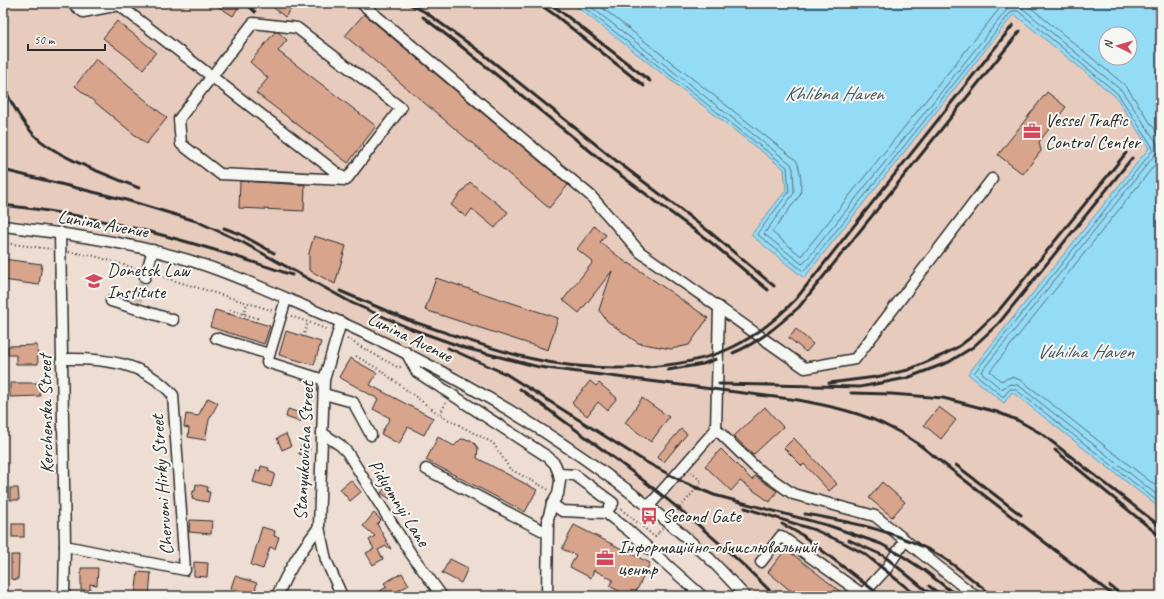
<svg xmlns="http://www.w3.org/2000/svg" width="1164" height="599" font-family="Caveat,sans-serif">
  <rect width="100%" height="100%" fill="#edddd3"/>
  <filter id="ink" filterUnits="userSpaceOnUse"><feTurbulence type="fractalNoise" baseFrequency=".025" numOctaves="2"/><feDisplacementMap in="SourceGraphic" scale="8" xChannelSelector="R" yChannelSelector="G"/><feConvolveMatrix kernelMatrix="1 2 1 2 8 2 1 2 1" color-interpolation-filters="sRGB"/></filter>
  <g filter="url(#ink)">
    <polygon fill="#e7ccbe" points="3,3 571,3 784,169 786,190 751,235 804,277 1014,14 1116,97 1149,148 968,374 1004,403 1012,392 1161,509 1161,596 754,596 713,553 653,501 587,452 533,417 478,383 409,347 344,316 238,271 182,251 131,238 77,228 3,218"/>
    <path fill="#94dbf6" stroke="#6a95a5" fill-rule="evenodd" d="M572,3h589v506l-149,-117 -8,11 -36,-29 181,-226 -33,-51 -102,-83 -210,264 -53,-43 35,-45 -2,-21zM1106,34h24v24h-24z"/>
    <g fill="none" stroke-linecap="round" stroke-linejoin="round">
      <g stroke="#55717c" stroke-width="1">
        <polyline points="578,3 787,167 789,192 757,234 803,271 805,270 1012,11 1018,11 1118,94 1152,146 1153,150 974,373 1002,396 1004,396 1010,389 1015,389 1161,504"/>
        <polyline points="586,3 791,164 793,169 794,193 764,234 802,264 804,263 1010,6 1016,5 1021,7 1122,91 1157,143 1158,148 1157,152 981,372 1001,389 1010,384 1018,385 1161,498"/>
        <path d="M596,3l200,157c5,9 6,26 4,35l-28,37 29,24 203,-253"/>
        <polyline points="1025,3 1126,86 1161,139"/>
        <polyline points="1161,157 990,371 1001,381 1011,377 1021,380 1161,490"/>
      </g>
    </g>
    <g fill="#d8a48c" stroke="#2b2b2b">
      <polygon points="213,3 241,3 233,16"/>
      <polygon points="268,3 296,3 285,17"/>
      <polygon points="364,14 568,185 549,208 345,36"/>
      <polygon points="117,21 156,52 143,69 103,38"/>
      <polygon points="275,32 278,32 287,40 278,51 376,126 348,163 256,93 268,78 250,62"/>
      <polygon points="96,59 167,118 146,144 75,86"/>
      <polygon points="1047,92 1066,107 1039,142 1041,151 1023,174 998,155"/>
      <polygon points="240,181 305,185 304,211 239,208"/>
      <polygon points="470,182 508,212 495,228 472,209 466,217 451,205"/>
      <polygon points="594,226 606,235 600,242 628,264 629,263 708,318 689,345 671,349 638,343 607,321 599,310 612,271 579,313 563,300 593,262 577,249"/>
      <polygon points="314,236 346,246 335,284 309,270 309,253"/>
      <polygon points="3,259 42,264 39,285 3,280"/>
      <polygon points="436,278 558,318 548,350 425,310"/>
      <polygon points="215,310 270,326 264,344 210,327"/>
      <polygon points="796,329 813,344 806,352 789,338"/>
      <polygon points="286,331 321,342 314,365 279,355"/>
      <polygon points="37,345 38,364 16,364 16,355 8,355 8,346"/>
      <polygon points="350,358 377,373 370,385 433,418 424,435 408,427 399,444 381,434 390,418 373,409 378,399 339,377"/>
      <polygon points="590,381 596,386 599,383 617,398 607,410 598,402 587,416 572,403"/>
      <polygon points="10,383 39,383 40,396 10,397"/>
      <polygon points="208,398 218,403 209,420 205,440 188,437 189,428 184,427 186,414 198,416"/>
      <polygon points="642,398 669,417 651,442 625,423"/>
      <polygon points="765,407 783,427 753,455 734,436"/>
      <polygon points="939,407 956,420 941,439 924,425"/>
      <polygon points="288,409 303,414 300,422 286,417"/>
      <polygon points="681,429 687,434 664,462 657,457"/>
      <polygon points="286,434 291,446 282,450 277,438"/>
      <polygon points="438,437 454,446 461,439 471,440 475,444 478,448 477,458 537,490 525,512 426,460"/>
      <polygon points="794,438 837,484 829,491 804,464 802,466 784,448"/>
      <polygon points="301,445 310,447 308,456 299,454"/>
      <polygon points="721,449 752,480 755,476 777,491 770,502 740,481 731,491 705,466"/>
      <polygon points="261,466 269,468 268,471 275,474 271,487 253,482 257,470 260,471"/>
      <polygon points="351,480 361,492 350,501 340,489"/>
      <polygon points="882,482 905,502 892,517 869,498"/>
      <polygon points="196,484 208,487 207,492 210,492 208,502 192,499 193,491 195,491"/>
      <polygon points="387,485 396,491 390,499 381,493"/>
      <polygon points="10,488 18,488 19,500 10,500"/>
      <polygon points="374,513 381,520 377,524 391,549 386,546 378,550 383,559 373,565 366,553 374,549 369,540 375,536 363,526"/>
      <polygon points="190,520 212,521 211,534 189,532"/>
      <rect x="12" y="524" width="12" height="13"/>
      <polygon points="574,525 650,563 634,596 629,596 609,586 613,580 594,570 591,578 570,567 576,555 562,549"/>
      <polygon points="262,527 275,531 274,536 279,537 275,549 270,547 263,569 251,565"/>
      <polygon points="786,549 846,596 797,596 768,572"/>
      <polygon points="11,555 19,555 18,580 11,579"/>
      <polygon points="450,559 468,568 461,583 442,573"/>
      <polygon points="194,562 208,563 207,577 194,576"/>
      <polygon points="81,568 98,568 97,585 90,584 90,590 81,590"/>
      <polygon points="138,572 151,573 149,596 135,596"/>
      <polygon points="402,573 409,585 389,596 371,596 387,587 384,583"/>
      <polygon points="235,576 257,583 254,595 231,588"/>
    </g>
    <g fill="none" stroke-linecap="round" stroke-linejoin="round">
      <polyline stroke="#c6b9b1" stroke-width="10" stroke-dasharray="10 5" stroke-linecap="butt" points="137,301 145,277"/>
      <g stroke="#2b2b2b" stroke-width="13">
        <g id="minor">
          <polyline points="72,3 83,12 119,5 346,180"/>
          <polyline points="361,3 591,196 640,252 805,368 855,359 992,179"/>
          <polygon points="253,23 297,28 401,108 346,180 220,174 181,144 179,119"/>
          <path d="M3,226c59,7 118,15 175,31 47,13 91,34 135,53 144,62 277,140 394,246 13,13 26,27 38,40"/>
          <polyline points="60,232 65,546 64,596"/>
          <polyline points="145,277 153,250"/>
          <polyline points="286,299 267,362 324,380"/>
          <polyline points="111,301 173,320"/>
          <polyline points="341,322 324,380 319,527 326,560 342,596"/>
          <polyline points="216,338 269,354"/>
          <polyline points="406,352 417,372 548,457 555,464 559,474 560,481 558,494 552,504 548,519 547,596"/>
          <path d="M62,359c42,-1 82,3 111,36l12,175 -120,-24"/>
          <polyline points="324,394 353,402 371,435"/>
          <polyline points="716,429 755,467 793,494 875,516 975,596"/>
          <polyline points="322,433 340,445 347,452 411,554 442,596"/>
          <polyline points="426,469 547,533"/>
          <polyline points="559,474 575,475 613,503 606,513"/>
          <polyline points="552,504 562,511 606,513 628,530 702,596"/>
          <polyline points="649,506 716,429 719,307"/>
          <polyline points="761,562 781,536 865,596"/>
          <polyline points="863,594 887,568 905,540"/>
          <path d="M277,596c12,-28 24,-45 42,-69"/>
        </g>
      </g>
      <g stroke="#2b2b2b" stroke-width="2" stroke-dasharray="1 3" stroke-linecap="butt">
        <polyline points="3,243 51,249"/>
        <polyline points="69,252 91,255 138,269"/>
        <polyline points="156,275 274,311"/>
        <polyline points="229,314 230,310 257,318 256,322"/>
        <polyline points="244,314 247,303"/>
        <polyline points="291,316 308,322 328,330"/>
        <polyline points="303,337 308,322"/>
        <polyline points="347,339 397,367 403,367"/>
        <polyline points="356,356 380,370 440,415 493,443 510,469 549,490"/>
        <polyline points="440,414 446,403"/>
        <polyline points="691,472 702,482"/>
        <polyline points="621,509 655,537 659,532"/>
      </g>
      <use href="#minor" stroke="#f6f6f2" stroke-width="10"/>
      <g stroke="#2b2b2b" stroke-width="3">
        <polyline points="246,3 255,12"/>
        <polyline points="407,3 425,12 482,53 614,159 711,233 774,286"/>
        <polyline points="538,3 555,15 644,86"/>
        <polyline points="550,3 650,81"/>
        <polyline points="423,17 462,47 611,168 713,244 768,290"/>
        <path d="M3,85c8,18 18,36 31,50 23,23 74,40 105,53"/>
        <path d="M3,170l123,30 70,21 46,21 110,61 57,25 56,20 74,19 259,33c32,6 66,13 95,29 9,4 16,9 24,14l197,153"/>
        <path d="M3,205c102,11 192,37 289,70"/>
        <polyline points="224,228 240,234 274,253"/>
        <polyline points="340,291 415,323"/>
        <path d="M411,321c40,13 80,29 122,38 56,13 147,14 200,-12 24,-12 44,-28 63,-48l217,-274"/>
        <polyline points="448,348 506,374 646,462 685,483 714,495 830,526 881,544 901,555 925,571 957,596"/>
        <path d="M733,353c25,-10 46,-28 66,-46l221,-276"/>
        <polyline points="668,370 703,364 716,359"/>
        <polyline points="829,383 876,377 908,370 943,355 958,347 970,338 1000,309 1126,153"/>
        <polyline points="719,384 860,387 907,378 949,362 973,347 999,323 1132,158"/>
        <path d="M520,389c88,64 179,129 255,207"/>
        <polyline points="851,393 891,394 943,398 997,412 1019,421 1042,434 1161,527"/>
        <polyline points="1055,450 1161,537"/>
        <polyline points="956,465 1021,515"/>
        <polyline points="745,508 815,530 844,543 865,554 917,596"/>
        <path d="M805,514c47,8 96,18 137,43 18,12 35,26 51,39"/>
        <polyline points="782,524 802,535 881,596"/>
        <polyline points="849,540 884,556 933,596"/>
        <polyline points="929,586 942,596"/>
        <polyline points="1110,586 1123,596"/>
      </g>
      <polyline stroke="#2b2b2b" stroke-width="2" stroke-dasharray="1 3" stroke-linecap="butt" points="659,532 702,482"/>
    </g>
  </g>
  <defs>
    <g id="office-bare" transform="scale(1.38)"><path d="M-6-3h4V-5.5h4V-3h4V5H-6ZM-1-4.5V-3h2v-1.5ZM-6 0V1H6V0Z" fill="#d1495b" stroke="#f6f6f2" stroke-width="2.5" paint-order="stroke"/></g>
    <g id="university-bare" transform="scale(1.38)"><path d="M0-5L7-2L0 1L-7-2ZM-4 1L0 2.5L4 1V4Q0 6-4 4Z" fill="#d1495b" stroke="#f6f6f2" stroke-width="2.5" paint-order="stroke"/></g>
    <g id="bus-bare" transform="scale(1.38)"><path d="M-5-6H5V4H4V6H2V4H-2V6H-4V4H-5ZM-3.5-4V0h7V-4ZM-3.5 1.2v1.5H-2V1.2ZM2 1.2v1.5H3.5V1.2Z" fill="#d1495b" stroke="#f6f6f2" stroke-width="2.5" paint-order="stroke"/></g>
  </defs>
  <g fill-rule="evenodd">
    <use href="#office-bare" x="1032" y="131"/>
    <use href="#university-bare" x="94" y="281"/>
    <use href="#bus-bare" x="649" y="516"/>
    <use href="#office-bare" x="605" y="558"/>
  </g>
  <g text-anchor="middle" dominant-baseline="central" stroke-width="4" stroke-linejoin="round" paint-order="stroke">
    <g font-size="19" fill="#2b2b2b" stroke="#f6f6f2" text-anchor="start">
      <text x="1045" y="120">Vessel Traffic<tspan x="1045" dy="22">Control Center</tspan></text>
      <text x="107" y="270">Donetsk Law<tspan x="107" dy="22">Institute</tspan></text>
      <text x="662" y="516">Second Gate</text>
      <text x="618" y="547">Інформаційно-обчислювальний<tspan x="618" dy="22">центр</tspan></text>
    </g>
    <g font-size="19" fill="#2b2b2b" stroke="#f6f6f2">
      <text transform="translate(103 224) rotate(10)">Lunina Avenue</text>
      <text transform="translate(410 337) rotate(26)">Lunina Avenue</text>
      <text transform="translate(46 414) rotate(-91)">Kerchenska Street</text>
      <text transform="translate(304 451) rotate(-87)">Stanyukovicha Street</text>
      <text transform="translate(162 485) rotate(-94)">Chervoni Hirky Street</text>
      <text transform="translate(399 503) rotate(58)">Pidyomnyi Lane</text>
    </g>
    <g font-size="20" font-style="italic" fill="#45575e" stroke="#f6f6f2">
      <text x="834" y="93">Khlibna Haven</text>
      <text x="1085" y="351">Vuhilna Haven</text>
    </g>
  </g>
  <rect width="1164" height="599" fill="none" stroke="#f6f6f2" stroke-width="16"/>
  <rect x="8" y="8" width="1148" height="583" fill="none" stroke="#2b2b2b" stroke-width="1.5" filter="url(#ink)"/>
  <g transform="translate(1118 46) rotate(275)"><circle r="19" fill="#f6f6f2" stroke="#a5a5a2"/>
  <path d="M0-3L7 15L0 10L-7 15Z" fill="#d1495b"/>
  <text y="-6" font-size="11" font-weight="bold" text-anchor="middle" fill="#2b2b2b">N</text>
  </g>
  <path d="M28 44v6h77v-6" fill="none" stroke="#2b2b2b" stroke-width="2"/>
  <text x="34" y="44" font-size="12" fill="#2b2b2b" stroke="#f6f6f2" stroke-width="3" paint-order="stroke">50 m</text>
</svg>
